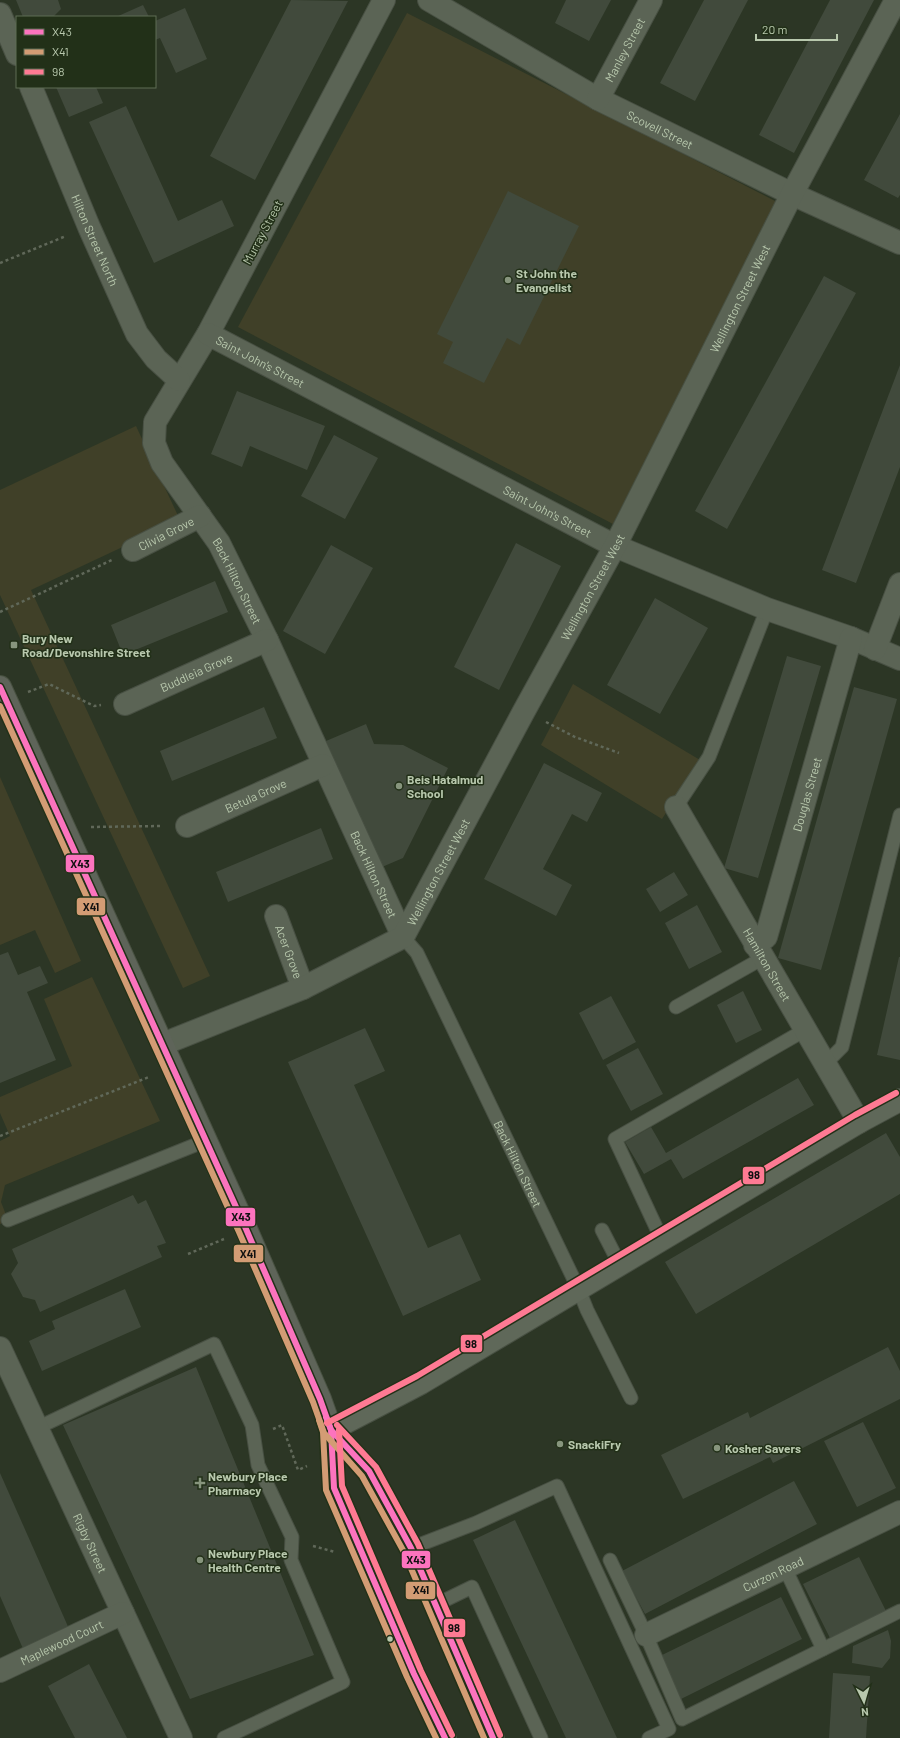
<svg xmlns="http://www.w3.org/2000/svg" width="900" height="1738" font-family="Barlow,sans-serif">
  <rect width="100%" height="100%" fill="#2c3625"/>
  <g fill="#404028">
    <polygon points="407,13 777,202 613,524 238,327"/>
    <polygon points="136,426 180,520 31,590 210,976 183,988 0,595 0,490"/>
    <polygon points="573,684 700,760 662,819 541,745"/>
    <polygon points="0,777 81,961 55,973 35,930 0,945"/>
    <polygon points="92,977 160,1121 5,1185 1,1202 8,1220 0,1224 0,1141 10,1136 0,1113 0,1097 72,1066 44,999"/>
  </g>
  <g fill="#414a3c">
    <polygon points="16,0 58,0 61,9 53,17 23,17"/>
    <polygon points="291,0 348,1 255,180 210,156"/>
    <polygon points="566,0 611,0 589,41 555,23"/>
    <polygon points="704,0 748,0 695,101 660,83"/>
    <polygon points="830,0 874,0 794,153 759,135"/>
    <polygon points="143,5 149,17 116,17"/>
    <polygon points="185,8 207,59 176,73 160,38 155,40 155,21"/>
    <polygon points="56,87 96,87 103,103 69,117"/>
    <polygon points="126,106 178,221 222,200 234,226 154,263 89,122"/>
    <polygon points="900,114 900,195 898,198 864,180"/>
    <polygon points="508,191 579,226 520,345 507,338 484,383 443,363 453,342 437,334"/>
    <polygon points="824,276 856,293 727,529 695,511"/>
    <polygon points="900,365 900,467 856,583 822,570"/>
    <polygon points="237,391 325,426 307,470 250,446 242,467 211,454"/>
    <polygon points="334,435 378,458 345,519 301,496"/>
    <polygon points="516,543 561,566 499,690 454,667"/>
    <polygon points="331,545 373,568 325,654 283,631"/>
    <polygon points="215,581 228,612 123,655 111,625"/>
    <polygon points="655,598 708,628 660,714 607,685"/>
    <polygon points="787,656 821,666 758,878 724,868"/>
    <polygon points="854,687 897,699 821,970 778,958"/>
    <polygon points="264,707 277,738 172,781 160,751"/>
    <polygon points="366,724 374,744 403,745 448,768 403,858 382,867 326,741"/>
    <polygon points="544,763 602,793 587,822 572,814 543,869 572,885 556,916 484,879"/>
    <polygon points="321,828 333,859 228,902 216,872"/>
    <polygon points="674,872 688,895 660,912 646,889"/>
    <polygon points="697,905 722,952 689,969 665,923"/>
    <polygon points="8,952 18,975 40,966 48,983 27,992 56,1060 0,1083 0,955"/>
    <polygon points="899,957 900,957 900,1060 877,1055"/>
    <polygon points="743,991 762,1030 736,1043 717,1005"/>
    <polygon points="611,996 636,1042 603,1060 579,1013"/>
    <polygon points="365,1028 385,1071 354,1085 428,1248 460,1234 481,1280 403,1316 288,1062"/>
    <polygon points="638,1048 663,1094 631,1111 606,1065"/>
    <polygon points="798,1078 814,1105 683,1179 671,1159 644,1174 625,1142 651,1127 666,1153"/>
    <polygon points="886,1133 900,1157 900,1194 696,1314 665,1262"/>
    <polygon points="133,1195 138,1204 146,1200 166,1243 157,1246 162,1257 40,1312 35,1300 23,1297 11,1274 18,1263 12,1249"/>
    <polygon points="125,1289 141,1327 42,1371 29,1341 55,1329 52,1321"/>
    <polygon points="888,1347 900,1371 900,1399 773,1463 770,1457 683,1499 661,1455 748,1412 750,1418"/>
    <polygon points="196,1367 314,1655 190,1699 63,1425"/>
    <polygon points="863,1422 896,1488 857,1507 824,1441"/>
    <polygon points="0,1473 70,1631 24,1651 0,1596"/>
    <polygon points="794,1481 817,1524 645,1614 622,1571"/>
    <polygon points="515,1520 617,1738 566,1738 473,1540"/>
    <polygon points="859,1557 886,1611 830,1638 803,1584"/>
    <polygon points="781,1597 802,1639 681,1699 660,1656"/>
    <polygon points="888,1630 891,1641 890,1658 882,1668 852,1663 853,1646"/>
    <polygon points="89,1664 127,1738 75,1738 48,1686"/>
    <polygon points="833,1673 870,1676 866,1738 829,1738"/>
  </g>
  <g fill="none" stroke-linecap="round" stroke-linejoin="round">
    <g stroke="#485043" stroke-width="15">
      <g id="service">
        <polyline points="676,807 709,757 767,609"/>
        <path id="s1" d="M403,937l14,16 162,337 8,20 44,88"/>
        <polyline points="676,1007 763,958"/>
        <polyline points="825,1064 842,1047 900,815"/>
        <polyline points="8,1220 205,1141"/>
        <polyline points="602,1230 620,1265"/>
        <polyline points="662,1240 615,1139 805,1030"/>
        <polyline points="37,1428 214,1344 252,1425 258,1465 292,1537 291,1560 343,1682 224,1738"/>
        <polyline points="411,1548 476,1523 557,1486 669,1729 649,1738"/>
        <polyline points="610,1560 646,1635 682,1719 900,1611"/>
        <polyline points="785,1568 823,1649"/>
        <polyline points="435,1605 472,1587 541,1738"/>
      </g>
    </g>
    <g stroke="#485043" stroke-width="24">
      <g id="minor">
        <path id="s2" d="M384,0l-176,334 -53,88 -1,21 8,20 57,80 48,97 136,297"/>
        <path id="s3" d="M429,0l169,99 194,95 108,49"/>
        <polyline points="0,14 17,54"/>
        <path id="s4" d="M31,87l58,140 48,107 19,25 23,21"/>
        <path id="s5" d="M598,99l53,-99"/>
        <path id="s6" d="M208,334l407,212 152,63 84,29 49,21"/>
        <path id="s7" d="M133,550l67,-34"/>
        <polyline points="875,649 900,584"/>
        <path id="s8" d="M125,704l142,-64"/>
        <path id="s9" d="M676,807l183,315"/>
        <path id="s10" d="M187,826l136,-61"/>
        <path id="s11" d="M276,916l27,72"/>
        <path id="s12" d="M755,945l11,-8 85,-299"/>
        <path id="s13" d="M163,1044l140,-56 100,-51 121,-226 91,-165 177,-352 104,-194"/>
        <path id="s14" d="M0,1348l181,390"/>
        <path id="s15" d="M646,1635l254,-123"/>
        <path id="s16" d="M0,1671l123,-58"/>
      </g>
    </g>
    <g stroke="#485043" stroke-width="24">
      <polyline id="secondary" points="331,1430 421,1383 859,1122 900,1100"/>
    </g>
    <g stroke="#485141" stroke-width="24">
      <g id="trunk">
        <polyline points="0,687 246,1229 320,1399 331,1430 369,1471 411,1548 493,1738"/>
        <polyline points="331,1430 334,1488 414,1674 445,1738"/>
      </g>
    </g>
    <g stroke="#606859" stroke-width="2.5" stroke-dasharray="3 3" stroke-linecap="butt">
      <polyline points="0,263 66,236"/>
      <polyline points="0,612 112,560"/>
      <polyline points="28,692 49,684 94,706 101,705"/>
      <polyline points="546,722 575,737 619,753"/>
      <polyline points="91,827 162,826"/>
      <polyline points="0,1136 149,1077"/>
      <polyline points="188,1254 224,1239"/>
      <polyline points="273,1429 282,1425 298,1470 307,1466"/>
      <polyline points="313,1546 335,1552"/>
    </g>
    <use href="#service" stroke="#5b6455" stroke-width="13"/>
    <use href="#minor" stroke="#5b6455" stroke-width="22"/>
    <use href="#secondary" stroke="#5f6859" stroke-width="22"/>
    <use href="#trunk" stroke="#5e6459" stroke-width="22"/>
    <g stroke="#223018" stroke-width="9">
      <g id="bus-1">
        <polyline points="0,687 246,1229 320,1399 331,1430 369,1471 411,1548 493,1738"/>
        <polyline points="326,1417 331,1430 334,1488 414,1674 445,1738"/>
      </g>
    </g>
    <g stroke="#223018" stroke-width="9">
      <g id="bus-2">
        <polyline points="0,706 239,1232 313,1402 324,1433 362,1476 404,1552 484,1738"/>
        <polyline points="319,1420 323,1432 326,1490 407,1677 436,1738"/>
      </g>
    </g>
    <g stroke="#223018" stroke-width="9">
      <g id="bus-3">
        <polyline points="327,1423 417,1376 855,1115 896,1093"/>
        <polyline points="337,1425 376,1467 418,1544 500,1735"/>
        <polyline points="339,1430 342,1486 421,1671 452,1735"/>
      </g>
    </g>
    <use href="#bus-1" stroke="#fc73be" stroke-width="6"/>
    <use href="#bus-2" stroke="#d39c74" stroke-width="6"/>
    <use href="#bus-3" stroke="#fe7a93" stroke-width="6"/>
  </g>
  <g fill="#87957d" stroke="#223018" stroke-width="1.5">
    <circle cx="508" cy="280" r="4"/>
    <rect x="10" y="641" width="8" height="8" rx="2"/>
    <circle cx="399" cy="786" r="4"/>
    <circle cx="560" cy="1444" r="4"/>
    <circle cx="717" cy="1448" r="4"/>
    <path d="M198 1477h4v4h4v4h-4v4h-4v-4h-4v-4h4z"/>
    <circle cx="200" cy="1560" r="4"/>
  </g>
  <circle fill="#b8c8ad" stroke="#223018" stroke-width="1.5" cx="390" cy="1639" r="3.5"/>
  <g text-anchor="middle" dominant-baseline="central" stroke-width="3" stroke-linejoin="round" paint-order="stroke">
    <g font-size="12" fill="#b8c8ad" stroke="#223018">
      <text stroke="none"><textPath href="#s5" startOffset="56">Manley Street</textPath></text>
      <text stroke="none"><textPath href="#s3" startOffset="265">Scovell Street</textPath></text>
      <text transform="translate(262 232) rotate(-62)">Murray Street</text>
      <text stroke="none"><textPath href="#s4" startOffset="166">Hilton Street North</textPath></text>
      <text stroke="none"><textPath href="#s13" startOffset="985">Wellington Street West</textPath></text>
      <text stroke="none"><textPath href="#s6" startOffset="59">Saint John's Street</textPath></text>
      <text stroke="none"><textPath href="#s6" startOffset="383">Saint John's Street</textPath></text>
      <text stroke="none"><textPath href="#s7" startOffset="37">Clivia Grove</textPath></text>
      <text stroke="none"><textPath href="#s2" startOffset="663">Back Hilton Street</textPath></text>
      <text stroke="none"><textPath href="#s13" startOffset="661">Wellington Street West</textPath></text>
      <text stroke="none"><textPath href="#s8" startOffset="78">Buddleia Grove</textPath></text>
      <text stroke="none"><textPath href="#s12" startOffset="162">Douglas Street</textPath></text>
      <text stroke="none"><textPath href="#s10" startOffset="75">Betula Grove</textPath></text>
      <text stroke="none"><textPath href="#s13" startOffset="337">Wellington Street West</textPath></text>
      <text stroke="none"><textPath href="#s2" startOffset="987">Back Hilton Street</textPath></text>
      <text stroke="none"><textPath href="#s11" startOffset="38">Acer Grove</textPath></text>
      <text stroke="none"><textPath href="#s9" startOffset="182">Hamilton Street</textPath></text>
      <text stroke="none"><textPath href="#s1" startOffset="255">Back Hilton Street</textPath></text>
      <text stroke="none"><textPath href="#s14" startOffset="215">Rigby Street</textPath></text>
      <text stroke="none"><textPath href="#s15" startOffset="141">Curzon Road</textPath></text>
      <text stroke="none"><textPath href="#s16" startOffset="68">Maplewood Court</textPath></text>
    </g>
    <g font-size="12" font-weight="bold" fill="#b8c8ad" stroke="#223018" text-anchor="start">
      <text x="516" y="273">St John the<tspan x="516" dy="14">Evangelist</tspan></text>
      <text x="22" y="638">Bury New<tspan x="22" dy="14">Road/Devonshire Street</tspan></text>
      <text x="407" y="779">Beis Hatalmud<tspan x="407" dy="14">School</tspan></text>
      <text x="568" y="1444">SnackiFry</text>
      <text x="725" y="1448">Kosher Savers</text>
      <text x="208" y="1476">Newbury Place<tspan x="208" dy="14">Pharmacy</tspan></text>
      <text x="208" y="1553">Newbury Place<tspan x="208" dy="14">Health Centre</tspan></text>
    </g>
  </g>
  <g stroke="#223018" stroke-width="1.5">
    <rect x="65" y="854" width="30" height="19" rx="4" fill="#fc73be"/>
    <rect x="76" y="897" width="30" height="19" rx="4" fill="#d39c74"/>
    <rect x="742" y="1166" width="23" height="19" rx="4" fill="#fe7a93"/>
    <rect x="225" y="1207" width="31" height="20" rx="4" fill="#fc73be"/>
    <rect x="233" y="1244" width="31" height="19" rx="4" fill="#d39c74"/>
    <rect x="460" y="1334" width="23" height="19" rx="4" fill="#fe7a93"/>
    <rect x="401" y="1550" width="30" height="19" rx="4" fill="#fc73be"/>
    <rect x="405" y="1581" width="31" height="19" rx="4" fill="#d39c74"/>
    <rect x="443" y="1618" width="23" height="20" rx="4" fill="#fe7a93"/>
  </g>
  <g font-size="11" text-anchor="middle" font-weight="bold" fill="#111">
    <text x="80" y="868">X43</text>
    <text x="91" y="911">X41</text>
    <text x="754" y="1179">98</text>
    <text x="241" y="1221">X43</text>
    <text x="248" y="1258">X41</text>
    <text x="471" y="1348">98</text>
    <text x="416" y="1564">X43</text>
    <text x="421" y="1594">X41</text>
    <text x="454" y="1632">98</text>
  </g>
  <rect x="16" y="16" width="140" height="72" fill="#223018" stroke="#5e6d54"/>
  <rect x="24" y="29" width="20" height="6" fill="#fc73be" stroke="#5e6d54"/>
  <text x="52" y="36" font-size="12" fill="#b8c8ad">X43</text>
  <rect x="24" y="49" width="20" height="6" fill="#d39c74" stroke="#5e6d54"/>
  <text x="52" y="56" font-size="12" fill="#b8c8ad">X41</text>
  <rect x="24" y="69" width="20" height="6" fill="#fe7a93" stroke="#5e6d54"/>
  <text x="52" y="76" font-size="12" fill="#b8c8ad">98</text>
  <g transform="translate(864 1702) rotate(175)" stroke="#223018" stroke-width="3" paint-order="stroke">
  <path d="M0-3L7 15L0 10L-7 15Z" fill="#b8c8ad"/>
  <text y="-6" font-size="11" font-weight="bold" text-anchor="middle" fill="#b8c8ad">N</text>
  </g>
  <path d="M756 34v6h81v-6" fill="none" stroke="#b8c8ad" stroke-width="2"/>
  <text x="762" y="34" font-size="12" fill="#b8c8ad" stroke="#223018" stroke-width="3" paint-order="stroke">20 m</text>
</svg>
